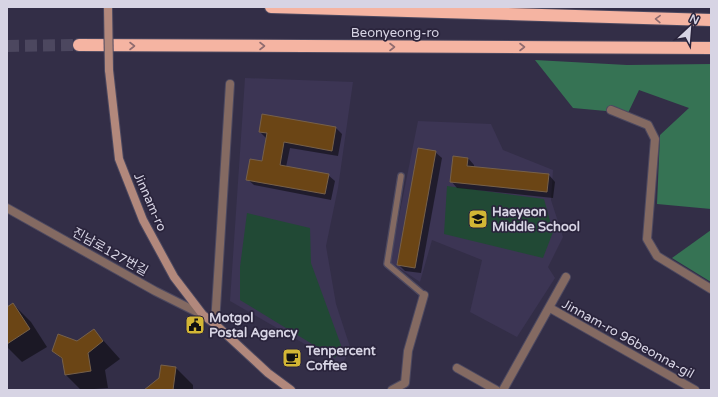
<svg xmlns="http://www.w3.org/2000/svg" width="718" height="397" font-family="'Varela Round','Noto Sans KR',sans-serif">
  <rect width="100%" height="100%" fill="#332e47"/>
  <g fill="#3c3554">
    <polygon points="245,78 353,82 338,188 326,246 336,304 351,350 341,365 230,301"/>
    <polygon points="418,121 491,124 503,150 553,170 551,200 563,237 548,267 555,278 517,337 470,312 482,260 432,240 420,282 390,262"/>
  </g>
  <g fill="#214935">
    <polygon points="447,186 544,199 553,232 543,258 444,234"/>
    <polygon points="247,213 310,228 311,263 342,348 335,358 240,300 240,267"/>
  </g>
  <g fill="#367354">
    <polygon points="535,60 627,65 711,64 711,209 657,204 660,135 689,108 639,90 628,113 573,108"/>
    <polygon points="711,230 711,282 672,258"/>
  </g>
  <g fill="#0007">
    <polygon points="263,115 336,128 342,134 338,156 290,148 286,167 328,175 335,181 331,200 254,185 247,179 263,162 266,138 260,132"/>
    <polygon points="435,152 442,158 421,273 405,271 398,264"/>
    <polygon points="468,158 474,165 474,167 549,175 555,182 553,198 457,188 451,181"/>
    <polygon points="13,304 31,322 47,347 22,362 7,347 7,308"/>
    <polygon points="94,330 120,359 105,370 108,388 81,390 66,375 64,361 53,351 77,343"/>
    <polygon points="162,366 176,368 193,385 193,390 146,390 160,378"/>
  </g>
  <g fill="#6b4515" stroke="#76604a">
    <polygon points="262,114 336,127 332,151 284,142 280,165 329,174 325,194 246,180 250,159 262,161 267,133 259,132"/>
    <polygon points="418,148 436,151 415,268 397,265"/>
    <polygon points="453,156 468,158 467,166 549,174 547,192 450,182"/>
    <polygon points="13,303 30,329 7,344 7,307"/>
    <polygon points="94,329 103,341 88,353 91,371 65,375 62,358 52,351 58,334 77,341"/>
    <polygon points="161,365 176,367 173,390 144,390 159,378"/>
  </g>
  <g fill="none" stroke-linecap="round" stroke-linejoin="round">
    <polyline stroke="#4c475f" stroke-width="12" stroke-dasharray="12 6" stroke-linecap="butt" points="7,46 79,45"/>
    <g stroke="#4d4960" stroke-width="8">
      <polyline id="lane" points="401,176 387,264 424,295"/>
    </g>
    <g stroke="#4d4960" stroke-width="10">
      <g id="street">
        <polyline points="611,110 648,125 655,139 647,239 657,256 711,289"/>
        <polyline points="7,208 155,291 203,315"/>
        <polyline points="550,308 695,390"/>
        <polyline points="215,324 230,84"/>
        <polyline points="457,368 496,390"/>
        <polyline points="392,390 405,383 408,351 424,295"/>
        <polyline points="503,390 566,277"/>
      </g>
    </g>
    <g stroke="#4d4960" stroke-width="10">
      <polyline id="secondary" points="109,70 119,159 143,220 174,277 203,315 215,324 268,373 291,390"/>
    </g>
    <g stroke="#4d4960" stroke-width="14">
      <g id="highway">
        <polyline points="271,7 711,20"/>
        <polyline points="79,45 711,48"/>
      </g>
    </g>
    <use href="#lane" stroke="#846a62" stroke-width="5.5"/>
    <use href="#street" stroke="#846a62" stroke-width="8"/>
    <use href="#secondary" stroke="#b2887c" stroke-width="8"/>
    <use href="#highway" stroke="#f5b4a2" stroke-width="12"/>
    <g stroke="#4d4960" stroke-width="10" stroke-linecap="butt">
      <polyline id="secondary-bridge" points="108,7 109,70"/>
    </g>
    <use href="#secondary-bridge" stroke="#b2887c" stroke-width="8"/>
  </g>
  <defs><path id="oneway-chevron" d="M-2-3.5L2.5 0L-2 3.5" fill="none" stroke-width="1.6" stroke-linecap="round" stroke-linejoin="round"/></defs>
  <g stroke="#906c6f">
    <use href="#oneway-chevron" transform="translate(658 19) rotate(-178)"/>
    <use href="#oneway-chevron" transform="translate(132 46)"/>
    <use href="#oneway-chevron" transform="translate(262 46)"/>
    <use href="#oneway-chevron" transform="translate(392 47)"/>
    <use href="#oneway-chevron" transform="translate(522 47)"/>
  </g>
  <defs>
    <g id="school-square" transform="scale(1)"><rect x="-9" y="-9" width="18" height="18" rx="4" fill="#d3b635" stroke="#2a243c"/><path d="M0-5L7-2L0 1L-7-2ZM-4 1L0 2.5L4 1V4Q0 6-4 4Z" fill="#111"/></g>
    <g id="civic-square" transform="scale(1)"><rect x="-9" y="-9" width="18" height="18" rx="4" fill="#d3b635" stroke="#2a243c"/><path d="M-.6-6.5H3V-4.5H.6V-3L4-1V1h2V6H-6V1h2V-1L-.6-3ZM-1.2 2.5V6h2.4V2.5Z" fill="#111"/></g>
    <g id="cafe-square" transform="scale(1)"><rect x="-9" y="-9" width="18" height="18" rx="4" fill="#d3b635" stroke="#2a243c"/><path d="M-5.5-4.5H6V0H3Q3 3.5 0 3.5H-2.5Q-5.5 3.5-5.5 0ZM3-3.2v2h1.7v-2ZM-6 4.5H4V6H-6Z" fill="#111"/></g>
  </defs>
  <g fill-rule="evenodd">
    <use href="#school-square" x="478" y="219"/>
    <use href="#civic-square" x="195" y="325"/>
    <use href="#cafe-square" x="292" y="358"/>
  </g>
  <g text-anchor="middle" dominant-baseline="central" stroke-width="3.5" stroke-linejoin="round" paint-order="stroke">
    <g font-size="13" fill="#d7d4e4" stroke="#2a243c">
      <text x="395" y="33">Beonyeong-ro</text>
      <text transform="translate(150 202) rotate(66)">Jinnam-ro</text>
      <text transform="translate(110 252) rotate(29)">진남로127번길</text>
      <text transform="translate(628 339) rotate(29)">Jinnam-ro 96beonna-gil</text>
    </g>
    <g font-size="13" font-weight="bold" fill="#d7d4e4" stroke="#2a243c" text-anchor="start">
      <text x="492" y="212">Haeyeon<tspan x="492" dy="15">Middle School</tspan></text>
      <text x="209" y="318">Motgol<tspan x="209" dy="15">Postal Agency</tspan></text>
      <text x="306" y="351">Tenpercent<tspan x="306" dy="15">Coffee</tspan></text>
    </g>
  </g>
  <rect width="718" height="397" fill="none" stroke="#d7d4e4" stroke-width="16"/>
  <g transform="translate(690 28) rotate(26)" stroke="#2a243c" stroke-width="3" paint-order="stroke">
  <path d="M0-3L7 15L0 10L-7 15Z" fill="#d7d4e4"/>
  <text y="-6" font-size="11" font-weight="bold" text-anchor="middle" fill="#d7d4e4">N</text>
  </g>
</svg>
